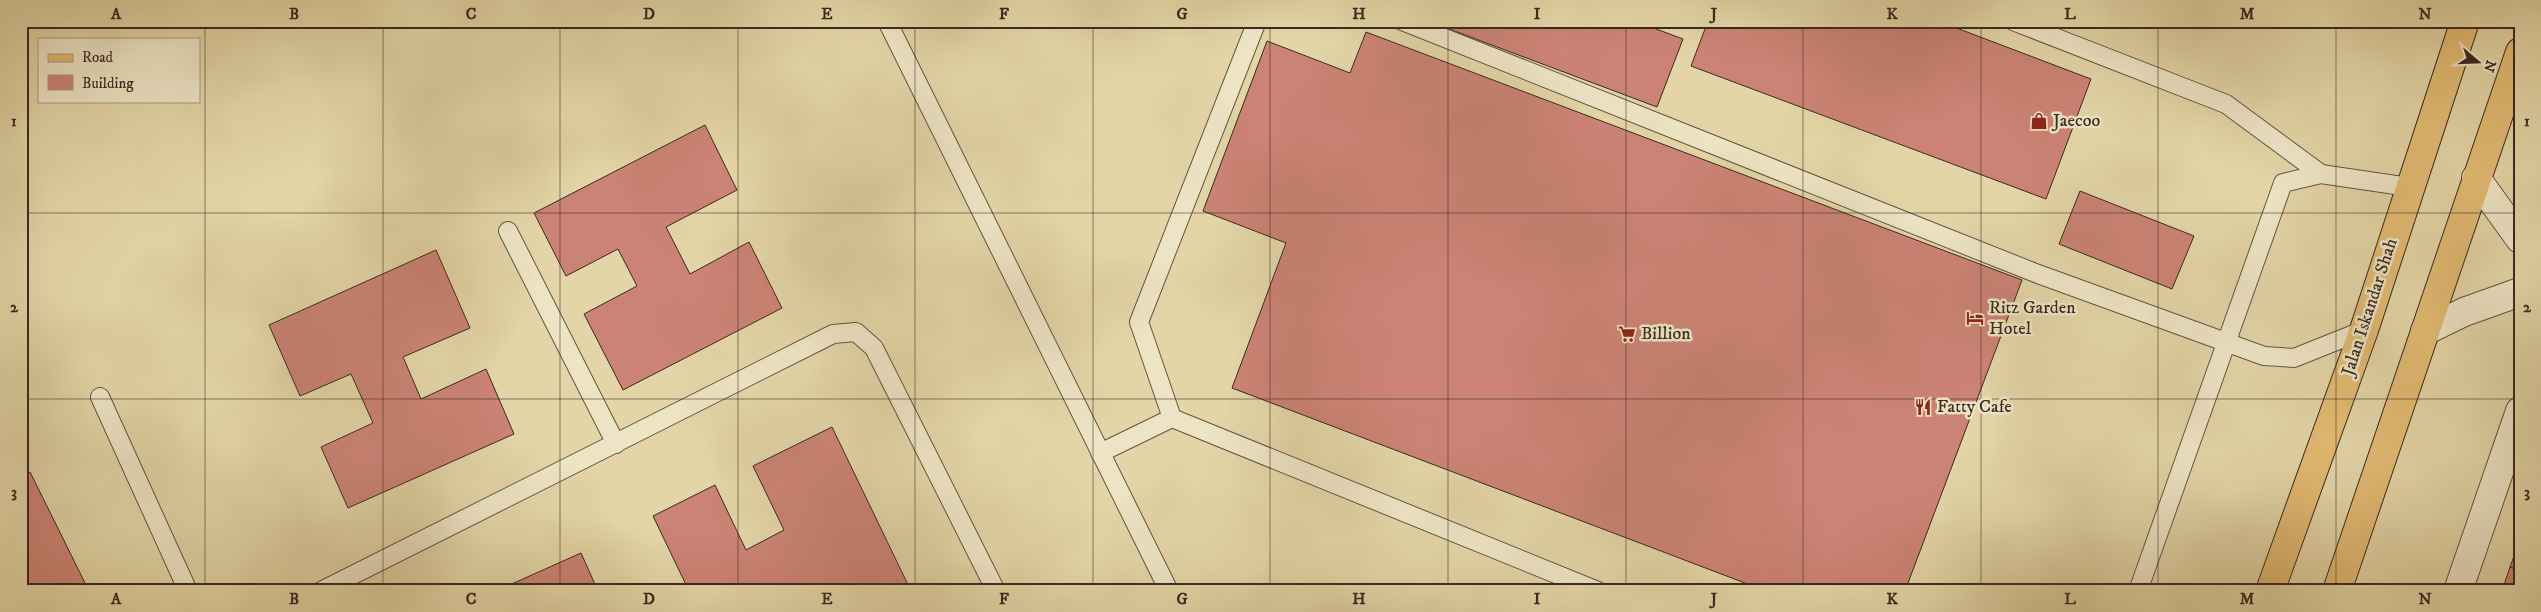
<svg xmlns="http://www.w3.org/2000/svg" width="2541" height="612" font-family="'IM FELL DW Pica',serif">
  <rect width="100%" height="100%" fill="#e3d5a6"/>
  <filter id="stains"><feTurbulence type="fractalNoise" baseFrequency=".004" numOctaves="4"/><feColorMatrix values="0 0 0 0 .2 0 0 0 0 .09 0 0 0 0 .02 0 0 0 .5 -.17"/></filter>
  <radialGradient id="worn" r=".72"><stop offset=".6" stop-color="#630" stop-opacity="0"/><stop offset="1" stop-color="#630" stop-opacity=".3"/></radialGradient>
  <g fill="#cb8375" stroke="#392921">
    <polygon points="1428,21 1635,21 1683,39 1657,107"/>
    <polygon points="1708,21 1938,21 2091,79 2046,199 1691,66"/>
    <polygon points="1366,32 2022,280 1905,591 1766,591 1232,388 1286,243 1203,211 1267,41 1350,73"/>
    <polygon points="705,125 737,190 666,227 690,274 749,242 782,308 623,390 584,314 637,286 618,249 566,276 534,213"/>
    <polygon points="2080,191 2194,236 2172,289 2059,244"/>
    <polygon points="436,250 470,328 403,357 421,399 486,369 514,434 348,508 321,447 373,423 351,374 300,396 269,325"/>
    <polygon points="832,427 911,591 823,591 822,588 817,591 689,591 653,516 715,485 746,550 784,530 753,466"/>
    <polygon points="30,472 89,591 21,591 21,476"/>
    <polygon points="2520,540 2520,571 2510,567"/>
    <polygon points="581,553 598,591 496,591"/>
    <polygon points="2510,567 2520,571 2520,591 2502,591"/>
  </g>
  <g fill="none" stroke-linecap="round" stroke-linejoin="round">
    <g stroke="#645442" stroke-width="20">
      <g id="service">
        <polyline points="887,21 1169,591"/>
        <polyline points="1257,21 1139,322 1172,418 1598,591"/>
        <polyline points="1402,21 2038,274 2264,356 2294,358 2364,330"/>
        <polyline points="2013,21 2226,104 2321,174"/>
        <polyline points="508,231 616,444"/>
        <polyline points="100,397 188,591"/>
        <polyline points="1100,453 1172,418"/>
        <polyline points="321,591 833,334 856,332 874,348 996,591"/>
        <polyline points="2138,591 2283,183 2321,174 2409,187"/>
      </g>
    </g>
    <g stroke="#645442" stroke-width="30">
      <g id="minor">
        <polyline points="2476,178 2520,239"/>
        <polyline points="2425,331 2464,312 2520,292"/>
        <polyline points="2458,591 2520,411"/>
      </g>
    </g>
    <g stroke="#392921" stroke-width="30">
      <g id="primary">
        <polyline points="2270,591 2364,330 2465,21"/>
        <polyline points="2337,591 2520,52"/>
      </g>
    </g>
    <use href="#service" stroke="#ede4c5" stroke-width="18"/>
    <use href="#minor" stroke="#ede4c5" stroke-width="28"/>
    <use href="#primary" stroke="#e2ba73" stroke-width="28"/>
  </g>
  <path fill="none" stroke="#392921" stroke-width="1" stroke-opacity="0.55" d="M205,21v570M383,21v570M560,21v570M738,21v570M915,21v570M1093,21v570M1270,21v570M1448,21v570M1626,21v570M1803,21v570M1981,21v570M2158,21v570M2336,21v570M21,213h2499M21,399h2499"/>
  <defs>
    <g id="shop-bare" transform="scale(1.35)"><path d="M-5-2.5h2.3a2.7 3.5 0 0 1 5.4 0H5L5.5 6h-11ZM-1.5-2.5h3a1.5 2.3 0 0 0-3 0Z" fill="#8f2418" stroke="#ede4c5" stroke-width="2.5" paint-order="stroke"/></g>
    <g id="hotel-bare" transform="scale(1.35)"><path d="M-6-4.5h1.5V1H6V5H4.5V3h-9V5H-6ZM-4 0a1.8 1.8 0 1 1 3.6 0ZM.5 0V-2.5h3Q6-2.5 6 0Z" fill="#8f2418" stroke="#ede4c5" stroke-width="2.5" paint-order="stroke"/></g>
    <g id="supermarket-bare" transform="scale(1.35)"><path d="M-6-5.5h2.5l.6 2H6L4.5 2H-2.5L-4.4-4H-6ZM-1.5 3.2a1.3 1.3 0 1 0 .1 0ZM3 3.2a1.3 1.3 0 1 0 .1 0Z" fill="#8f2418" stroke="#ede4c5" stroke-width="2.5" paint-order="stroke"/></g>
    <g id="restaurant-bare" transform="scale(1.35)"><path d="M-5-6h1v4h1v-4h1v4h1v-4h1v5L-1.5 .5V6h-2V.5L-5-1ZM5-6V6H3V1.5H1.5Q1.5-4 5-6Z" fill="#8f2418" stroke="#ede4c5" stroke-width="2.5" paint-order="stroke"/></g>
  </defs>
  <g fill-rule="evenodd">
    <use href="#shop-bare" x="2039" y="121"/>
    <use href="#hotel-bare" x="1975" y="318"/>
    <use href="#supermarket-bare" x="1627" y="334"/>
    <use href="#restaurant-bare" x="1923" y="407"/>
  </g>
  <g text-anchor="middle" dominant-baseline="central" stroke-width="5" stroke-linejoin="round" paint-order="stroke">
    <g font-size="18" fill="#392921" stroke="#ede4c5" text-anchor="start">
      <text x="2053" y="121">Jaecoo</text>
      <text x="1989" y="308">Ritz Garden<tspan x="1989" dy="21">Hotel</tspan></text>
      <text x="1641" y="334">Billion</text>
      <text x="1937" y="407">Fatty Cafe</text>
    </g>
    <g font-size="18" fill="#392921" stroke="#ede4c5">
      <text transform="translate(2370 307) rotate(-72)">Jalan Iskandar Shah</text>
    </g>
  </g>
  <rect width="2541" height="612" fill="none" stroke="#e3d5a6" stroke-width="55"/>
  <rect x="38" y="38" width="162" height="65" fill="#ede4c5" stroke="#a59983"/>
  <rect x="48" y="54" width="25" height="8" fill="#e2ba73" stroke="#a59983"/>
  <text x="82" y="62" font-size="15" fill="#392921">Road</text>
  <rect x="48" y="75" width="25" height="15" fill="#cb8375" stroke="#a59983"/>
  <text x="82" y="88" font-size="15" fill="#392921">Building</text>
  <g transform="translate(2478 62) rotate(109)" stroke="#ede4c5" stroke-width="4" paint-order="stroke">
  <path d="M0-4L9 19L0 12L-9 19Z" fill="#392921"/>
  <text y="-8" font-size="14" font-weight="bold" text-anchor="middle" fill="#392921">N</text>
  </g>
  <rect x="28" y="28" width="2486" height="556" fill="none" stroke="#392921" stroke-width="2"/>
  <g font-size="16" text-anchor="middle" font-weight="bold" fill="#392921">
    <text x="116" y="19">A</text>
    <text x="294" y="19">B</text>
    <text x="471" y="19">C</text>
    <text x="649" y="19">D</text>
    <text x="827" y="19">E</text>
    <text x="1004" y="19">F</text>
    <text x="1182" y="19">G</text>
    <text x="1359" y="19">H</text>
    <text x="1537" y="19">I</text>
    <text x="1714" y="19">J</text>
    <text x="1892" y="19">K</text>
    <text x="2070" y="19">L</text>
    <text x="2247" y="19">M</text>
    <text x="2425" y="19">N</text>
    <text x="14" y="126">1</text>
    <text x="2527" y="126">1</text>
    <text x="14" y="312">2</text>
    <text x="2527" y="312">2</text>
    <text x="14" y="497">3</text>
    <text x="2527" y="497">3</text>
    <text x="116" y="604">A</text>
    <text x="294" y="604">B</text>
    <text x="471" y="604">C</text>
    <text x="649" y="604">D</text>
    <text x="827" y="604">E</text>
    <text x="1004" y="604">F</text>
    <text x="1182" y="604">G</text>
    <text x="1359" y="604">H</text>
    <text x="1537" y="604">I</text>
    <text x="1714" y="604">J</text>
    <text x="1892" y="604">K</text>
    <text x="2070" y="604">L</text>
    <text x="2247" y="604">M</text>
    <text x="2425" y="604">N</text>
  </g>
  <rect width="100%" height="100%" filter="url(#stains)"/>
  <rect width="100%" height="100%" fill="url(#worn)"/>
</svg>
